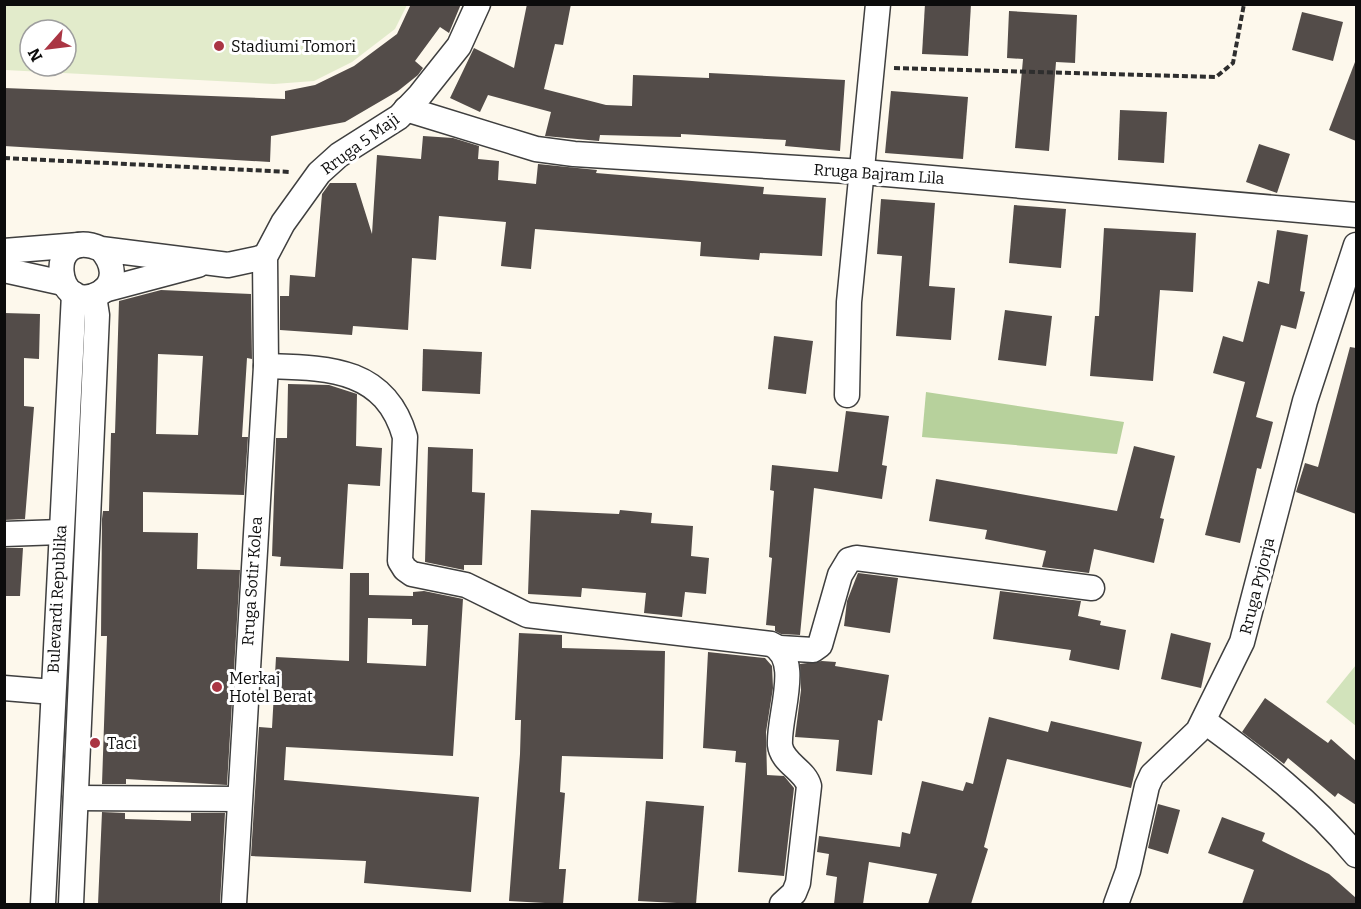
<svg xmlns="http://www.w3.org/2000/svg" width="1361" height="909" font-family="Bitter,serif">
  <rect width="100%" height="100%" fill="#fdf8ec"/>
  <polygon fill="#d2e3bb" points="1356,665 1356,726 1326,702"/>
  <polygon fill="#b7d19c" points="926,392 1124,422 1117,454 922,437"/>
  <path fill="#e2ebcb" fill-rule="evenodd" d="M4,5l1,-1 402,1 -12,24 -43,33 -38,19 -40,3 -269,-14zM30,30h36v36h-36z"/>
  <g fill="#534c49" fill-rule="evenodd">
    <polygon points="411,4 461,4 449,33 440,27 415,61 423,68 418,75 398,91 345,122 271,136 270,162 4,146 4,88 285,99 285,91 315,85 354,66 397,34"/>
    <polygon points="527,4 571,4 563,45 555,44 544,89 606,105 632,106 633,75 709,78 709,73 845,80 840,151 785,146 786,140 681,134 681,137 600,135 599,141 545,136 551,112 488,95 480,112 450,98 474,48 514,68"/>
    <polygon points="925,4 971,4 968,56 922,54"/>
    <polygon points="1009,11 1077,15 1075,63 1056,62 1049,151 1015,148 1023,59 1007,58"/>
    <polygon points="1302,12 1343,22 1333,61 1292,50"/>
    <polygon points="1355,62 1356,62 1356,141 1329,130"/>
    <polygon points="891,91 968,97 963,159 885,153"/>
    <polygon points="1120,110 1167,112 1164,163 1118,160"/>
    <polygon points="423,136 453,138 479,146 478,159 499,161 498,180 536,184 538,164 597,170 596,173 764,187 763,194 826,198 822,256 760,253 759,260 700,256 701,242 535,229 531,269 501,266 506,222 439,216 436,260 412,258 408,330 353,326 352,335 280,330 280,296 289,296 290,275 315,277 322,194 330,183 356,183 372,234 377,155 421,159"/>
    <polygon points="1259,144 1290,154 1277,193 1246,182"/>
    <polygon points="881,199 935,203 929,286 955,288 951,340 896,336 902,256 877,254"/>
    <polygon points="1014,205 1066,209 1061,268 1009,263"/>
    <polygon points="1104,228 1196,233 1193,292 1160,290 1153,381 1090,376 1095,316 1099,316"/>
    <polygon points="1277,230 1308,235 1300,291 1305,292 1296,329 1281,325 1256,417 1273,422 1261,469 1257,468 1240,543 1205,535 1245,382 1213,373 1223,336 1243,342 1258,281 1269,284"/>
    <path d="M161,290l90,4 1,65 -5,-1 -5,79h6l-4,58 -101,-3v40l55,1 -1,36 43,1 -13,215 -101,-6v5h-24l5,-148h-6l1,-117 1,-8h6l2,-78h4l4,-132zM158,354l45,2 -5,79 -42,-1z"/>
    <polygon points="1005,310 1052,316 1046,366 998,360"/>
    <polygon points="4,313 40,314 39,359 24,358 24,406 34,407 25,519 4,520"/>
    <polygon points="774,336 813,341 806,394 768,389"/>
    <polygon points="1350,347 1356,348 1356,514 1296,492 1305,463 1318,467"/>
    <polygon points="423,349 482,352 480,394 422,391"/>
    <polygon points="288,384 329,385 357,394 356,446 382,448 380,486 348,484 343,569 280,566 281,557 272,556 276,438 287,438"/>
    <polygon points="846,411 889,416 882,465 887,466 882,499 814,488 800,635 781,634 775,631 775,626 766,625 772,558 769,557 774,491 770,490 772,465 838,472"/>
    <polygon points="1134,446 1175,456 1160,518 1164,519 1154,563 1094,549 1089,573 1042,567 1046,551 985,539 987,530 929,521 936,479 1117,511"/>
    <polygon points="428,447 473,449 472,492 485,493 482,565 464,565 464,570 425,562"/>
    <polygon points="531,510 619,514 620,510 652,513 651,523 693,526 691,556 709,558 706,594 685,592 682,617 644,613 646,593 582,588 581,597 528,594"/>
    <polygon points="4,548 23,548 20,596 4,596"/>
    <path d="M350,573h19v22l44,1v-4l11,-1 39,8 -10,157 -167,-9 -2,33 195,17 -8,95 -107,-9 2,-22 -115,-5 8,-129 13,1 4,-71 73,4zM368,618l44,1v6h16l-2,41 -59,-3z"/>
    <polygon points="858,573 898,578 890,633 844,626 847,601"/>
    <polygon points="1000,591 1081,601 1078,616 1101,621 1100,625 1126,630 1119,670 1069,660 1071,650 993,639"/>
    <polygon points="519,633 562,635 562,648 665,651 663,759 562,756 560,792 565,793 559,869 566,869 563,904 509,901 520,754 521,720 515,720"/>
    <polygon points="1171,633 1211,643 1201,688 1161,679"/>
    <polygon points="708,652 765,658 772,666 773,688 766,732 767,775 784,776 794,788 784,876 738,872 746,763 735,762 736,751 703,748"/>
    <polygon points="822,661 836,662 835,666 889,675 882,721 878,720 872,775 836,771 839,740 795,737 801,690 800,664"/>
    <polygon points="1265,698 1328,743 1331,739 1356,761 1356,805 1338,793 1335,797 1288,758 1284,764 1242,732"/>
    <polygon points="989,717 1048,732 1051,721 1142,742 1131,788 1007,759 984,847 988,849 971,904 928,904 937,874 869,862 863,904 834,904 837,877 826,875 829,854 817,852 819,836 900,847 902,832 910,834 922,781 963,791 966,782 973,784"/>
    <polygon points="646,801 704,806 696,904 638,901"/>
    <polygon points="1158,804 1180,810 1168,854 1148,848"/>
    <polygon points="102,812 125,813 125,819 191,821 191,813 225,813 220,904 98,904"/>
    <polygon points="1222,817 1265,833 1262,841 1329,874 1356,898 1356,904 1242,904 1254,870 1208,853"/>
  </g>
  <g fill="none" stroke-linecap="round" stroke-linejoin="round">
    <g stroke="#3f3f3f" stroke-width="27">
      <g id="minor">
        <polyline points="406,109 536,149 574,154 863,172 1356,215"/>
        <path d="M101,249c12,13 17,33 -1,44 -46,26 -57,-69 1,-44l127,16 37,-8"/>
        <polyline points="4,251 79,245"/>
        <polyline points="4,270 63,283"/>
        <polyline points="104,290 198,265"/>
        <path d="M266,366c61,2 119,1 139,71l-5,124 5,8 7,5 54,11 61,30 244,29c32,14 7,72 9,101 2,18 25,25 29,41l-11,97 -4,10 -12,11"/>
        <polyline points="847,395 849,302 878,4"/>
        <polyline points="4,534 61,532"/>
        <polyline points="780,648 813,650 820,645 840,575 849,560 856,558 1092,588"/>
        <polyline points="4,688 53,692"/>
        <path d="M1204,721c55,40 109,82 152,134"/>
        <polyline points="76,798 238,799"/>
        <polyline points="43,904 74,294"/>
        <polyline points="71,904 97,315 94,296"/>
        <polyline points="234,904 266,366 265,257 283,223 319,173 339,155 399,117 420,95 459,46 478,4"/>
        <polyline points="1116,904 1128,871 1147,786 1152,775 1198,731 1242,642 1305,401 1356,245"/>
      </g>
    </g>
    <g stroke="#2e2e2e" stroke-width="4" stroke-dasharray="6 3" stroke-linecap="butt">
      <polyline points="894,68 1216,77 1233,63 1244,4"/>
      <polyline points="4,158 291,172"/>
    </g>
    <use href="#minor" stroke="#fff" stroke-width="24"/>
  </g>
  <g fill="#aa3543" stroke="#fff" stroke-width="2">
    <circle cx="219" cy="46" r="6"/>
    <circle cx="217" cy="687" r="6"/>
    <circle cx="95" cy="743" r="6"/>
  </g>
  <g text-anchor="middle" dominant-baseline="central" stroke-width="6" stroke-linejoin="round" paint-order="stroke">
    <g font-size="16" fill="#0c0c0c" stroke="#fff" text-anchor="start">
      <text x="231" y="46">Stadiumi Tomori</text>
      <text x="229" y="678">Merkaj<tspan x="229" dy="18">Hotel Berat</tspan></text>
      <text x="107" y="743">Taci</text>
    </g>
    <g font-size="16" fill="#0c0c0c" stroke="#fff">
      <text transform="translate(360 144) rotate(-36)">Rruga 5 Maji</text>
      <text transform="translate(879 174) rotate(4)">Rruga Bajram Lila</text>
      <text transform="translate(252 581) rotate(-86)">Rruga Sotir Kolea</text>
      <text transform="translate(1257 586) rotate(-76)">Rruga Pyjorja</text>
      <text transform="translate(57 599) rotate(-87)">Bulevardi Republika</text>
    </g>
  </g>
  <rect width="1361" height="909" fill="none" stroke="#0c0c0c" stroke-width="12"/>
  <g transform="translate(48 48) rotate(242)"><circle r="28" fill="#ffffff" stroke="#9e9e9e" stroke-width="1.5"/>
  <path d="M0-4.5L10 22L0 15L-10 22Z" fill="#aa3543"/>
  <text y="-9" font-size="16" font-weight="bold" text-anchor="middle" fill="#0c0c0c">N</text>
  </g>
</svg>
